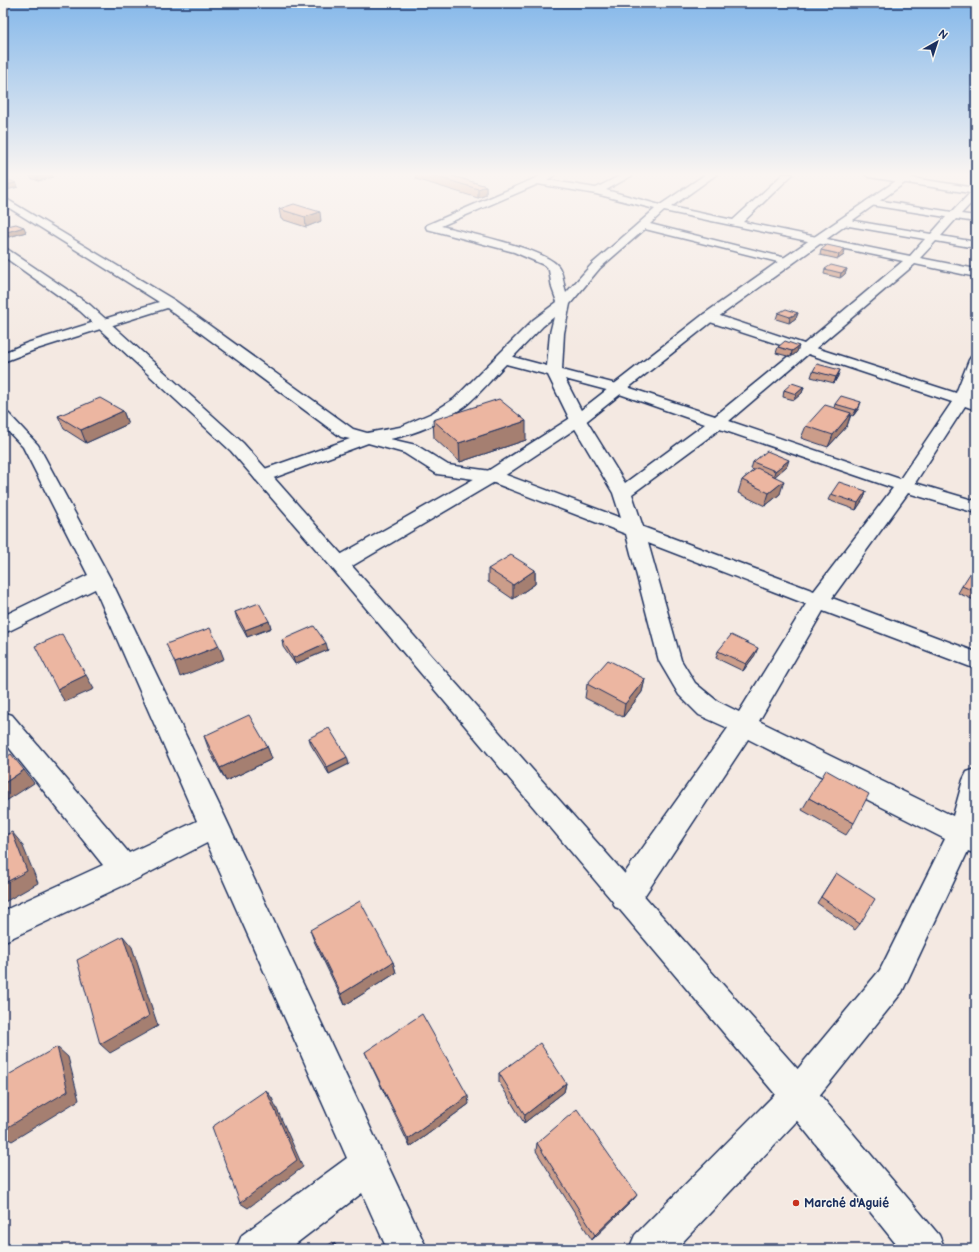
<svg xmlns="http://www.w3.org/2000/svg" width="979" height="1252" font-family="'Balsamiq Sans',sans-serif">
  <rect width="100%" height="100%" fill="#f4e9e2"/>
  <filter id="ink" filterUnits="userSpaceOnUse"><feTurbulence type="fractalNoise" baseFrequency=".025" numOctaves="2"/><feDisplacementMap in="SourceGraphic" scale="8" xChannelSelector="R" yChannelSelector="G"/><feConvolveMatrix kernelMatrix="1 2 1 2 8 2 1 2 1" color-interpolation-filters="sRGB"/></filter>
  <g filter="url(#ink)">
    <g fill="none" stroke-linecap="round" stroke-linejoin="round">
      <g stroke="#1b2f5e" stroke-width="3">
        <g id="minor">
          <path d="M545,174l10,1 -8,5 49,8 27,-14h12l-29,16 54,15 46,-31h11l-46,33 62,13 50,-46h10l-50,48 167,34 15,-17 -82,-14 -5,-3 5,-3 88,15 15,-17 -76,-12 -5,-3 5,-3 82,13 18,-19 -101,-16 -5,-3h23l89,14v10l-15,16 15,2v6l-20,-3 -15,17 35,6v6l-40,-7 -16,17 56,11v8l-61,-13 -99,84 140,45 13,-33 2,-3 5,-1v24l-6,18 6,2v10l-11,-4 -50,77 61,18v12l-68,-20 -76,105 144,54v17l-153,-58 -64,110 194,95 10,-36 4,-8 9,-3v85l-8,-3 -66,141 -92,115 -134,142h-47l6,-14 151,-152 94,-113 65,-131 -197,-100 -111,168 -11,4 -11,-4 -4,-10 4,-10 113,-159 -29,-13 -20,-20 -20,-34 -33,-127 -137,-53 -52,-7 -33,-21 -36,-10 -100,37 -6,1 -6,-1 -3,-4 3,-4 94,-33 -9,-2 -174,-129 -130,41 -34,13v-9l24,-10 132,-41 -156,-98v-7l171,103 179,129 14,4 33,-6 32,-14 22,-14 79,-79 24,-18 -5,-14 -3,-18 -5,-5 -30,-13 -87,-23 -1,-2 1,-2zM538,184l58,10 59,15 -63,55 -26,29c-3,-9 -2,-19 -8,-27 -15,-18 -91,-33 -117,-40zM664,211l239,50 -99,83 -90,-30h-10l-2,3 2,3 92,30 -81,66 -91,-30 -62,-16 2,-37 6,-29 30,-36 45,-39 141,35 4,-1 2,-2 -2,-2 -140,-35zM554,317l-4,16 -3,33 -34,-9 30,-31zM808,354l144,48 -52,77 -171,-58zM506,364l42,11 22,45 43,73 8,25 -123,-46 -50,-7 -32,-20 -26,-6c26,-5 53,-17 75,-33 15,-12 28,-29 41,-42zM565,379l49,13 91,32 -80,59 -39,-63zM720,429l173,59 -79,103 -171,-64 -11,-33zM648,543l158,61 -67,108 -22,-11 -22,-18 -14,-23z"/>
          <polygon points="3,412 9,414 38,445 110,578 225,817 427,1249 387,1249 362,1193 289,1249 236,1249 242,1235 347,1158 207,843 135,880 3,942 3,911 103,865 3,740 3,712 12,715 129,853 197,821 95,589 11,630 3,633 3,616 88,575 23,447 3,426"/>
        </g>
      </g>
      <g stroke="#1b2f5e" stroke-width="3">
        <polygon id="tertiary" points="906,174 917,174 714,320 584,423 498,480 347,569 340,571 333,569 330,564 333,559 486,472 572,417 704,314 782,259"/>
      </g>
      <g stroke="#1b2f5e" stroke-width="3">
        <polygon id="trunk" points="3,248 7,249 90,305 243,443 810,1083 939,1235 945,1249 900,1249 786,1107 333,569 231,451 80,311 3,256"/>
      </g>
      <use href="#minor" fill="#f6f6f2" fill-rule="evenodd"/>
      <use href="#tertiary" fill="#f6f6f2" fill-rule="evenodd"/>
      <use href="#trunk" fill="#f6f6f2" fill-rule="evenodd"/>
    </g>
    <g fill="#cb9d8a" stroke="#1b2f5e">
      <polygon points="29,174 52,174 53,177 38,181 31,178"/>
      <polygon points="415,174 446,174 486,186 486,195 478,198 416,179"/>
      <polygon points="3,180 18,187 6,190 3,189"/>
      <polygon points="279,209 321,221 306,227 281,219"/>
      <polygon points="3,227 26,232 9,237 3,235"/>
      <polygon points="821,250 844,255 838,259 820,255"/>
      <polygon points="825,269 847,269 845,274 840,278 824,274"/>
      <polygon points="778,313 798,313 796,318 789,323 776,319"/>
      <polygon points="778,347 797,352 791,357 776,353"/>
      <polygon points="813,371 838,376 834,383 811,377"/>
      <polygon points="804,387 802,393 794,400 783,397 784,390"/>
      <polygon points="835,404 859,408 853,416 851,415 847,426 828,447 801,438 806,426 834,408"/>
      <polygon points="123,411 128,424 86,443 64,429 58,416"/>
      <polygon points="433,420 526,440 460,462 434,438"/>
      <polygon points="753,462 787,466 775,476 780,494 765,506 738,493 742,480 754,470 751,469"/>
      <polygon points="866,491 864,498 856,510 828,500 831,494"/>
      <polygon points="488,569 535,570 535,584 513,599 488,582"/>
      <polygon points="976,574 976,601 958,593 962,586"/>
      <polygon points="235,612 269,621 271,628 247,637 237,619"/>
      <polygon points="282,640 328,650 295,664 283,647"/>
      <polygon points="718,651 755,655 743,671 716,658"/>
      <polygon points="645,679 642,692 623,717 585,698 587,684"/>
      <polygon points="204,736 267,746 272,759 226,781 209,750"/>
      <polygon points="309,738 349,764 329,774 311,745"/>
      <polygon points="809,798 854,823 846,835 802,810"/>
      <polygon points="836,873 860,924 855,930 817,903"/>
      <polygon points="310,930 393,962 396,973 345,1005 314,941"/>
      <polygon points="365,1052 469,1104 410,1147 369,1061"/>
      <polygon points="499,1073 566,1083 564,1092 524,1123 499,1082"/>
      <polygon points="537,1143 637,1195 632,1201 592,1240 536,1151"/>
    </g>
    <g fill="#a57f71" stroke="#1b2f5e">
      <polygon points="47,174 52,174 53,177 38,181 36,177"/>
      <polygon points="16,183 18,187 6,190 4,185"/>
      <polygon points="486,186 486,195 478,198 478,189"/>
      <polygon points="320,212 321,221 306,227 305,217"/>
      <polygon points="24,227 26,232 9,237 7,232"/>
      <polygon points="845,249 844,255 838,259 839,254"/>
      <polygon points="847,269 845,274 840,278 841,273"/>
      <polygon points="798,313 796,318 789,323 790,317"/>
      <polygon points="799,346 797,352 791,357 792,351"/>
      <polygon points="840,370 838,376 834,383 836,377"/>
      <polygon points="804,387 802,393 794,400 796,394"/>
      <polygon points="861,402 859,408 853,416 856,410"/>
      <polygon points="123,411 128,424 86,443 81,430"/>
      <polygon points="851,413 847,426 828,447 833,435"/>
      <polygon points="526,421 526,440 460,462 459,443"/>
      <polygon points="789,460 787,466 773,478 775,471"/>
      <polygon points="784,481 780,494 765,506 769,493"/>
      <polygon points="866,491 864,498 856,510 858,503"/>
      <polygon points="535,570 535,584 513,599 513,585"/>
      <polygon points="269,621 271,628 247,637 245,630"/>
      <polygon points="326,643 328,650 295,664 293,658"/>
      <polygon points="219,646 224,659 180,677 175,663"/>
      <polygon points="758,648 755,655 743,671 746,664"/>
      <polygon points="86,675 94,689 65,702 57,689"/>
      <polygon points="645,679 642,692 623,717 625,704"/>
      <polygon points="267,746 272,759 226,781 220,768"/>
      <polygon points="347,757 349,764 329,774 327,767"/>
      <polygon points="24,770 34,783 3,803 3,784"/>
      <polygon points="12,832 22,844 38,883 3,903 3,884"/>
      <polygon points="123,936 132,947 158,1026 110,1053 100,1044"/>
      <polygon points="393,962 396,973 345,1005 341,994"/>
      <polygon points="57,1047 68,1057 79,1100 12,1141 3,1136 3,1130"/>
      <polygon points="566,1083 564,1092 524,1123 525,1115"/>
      <polygon points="266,1090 272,1098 303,1167 248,1208 240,1203"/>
      <polygon points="468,1096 469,1104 410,1147 408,1139"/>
      <polygon points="637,1195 632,1201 592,1240 595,1235"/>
      <polygon points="333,1242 338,1247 339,1249 335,1249"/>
    </g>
    <g fill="#ecb6a1" stroke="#1b2f5e">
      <polygon points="29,174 47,174 36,177"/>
      <polygon points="428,174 446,174 486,186 478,189"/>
      <polygon points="7,179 16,183 4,185 3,185 3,180"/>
      <polygon points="294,204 320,212 305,217 279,209"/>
      <polygon points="16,224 24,227 7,232 3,231 3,227"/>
      <polygon points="827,245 845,249 839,254 821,250"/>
      <polygon points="831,265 847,269 841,273 825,269"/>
      <polygon points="786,309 798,313 790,317 778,313"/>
      <polygon points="785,341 799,346 792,351 778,347"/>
      <polygon points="817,364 840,370 836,377 813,371"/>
      <polygon points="792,383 804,387 796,394 784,390"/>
      <polygon points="841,396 861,402 856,410 835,404"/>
      <polygon points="100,398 123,411 81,430 58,416"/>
      <polygon points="499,399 526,421 459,443 433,420"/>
      <polygon points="825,405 851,413 833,435 806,426"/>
      <polygon points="767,451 789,460 775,471 753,462"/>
      <polygon points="757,468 784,481 769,493 742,480"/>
      <polygon points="839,482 866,491 858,503 831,494"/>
      <polygon points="511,555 535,570 513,585 488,569"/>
      <polygon points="971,572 976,574 976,592 962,586"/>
      <polygon points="259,603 269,621 245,630 235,612"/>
      <polygon points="314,626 326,643 293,658 282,640"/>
      <polygon points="210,628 219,646 175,663 166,644"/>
      <polygon points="62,634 86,675 57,689 35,646"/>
      <polygon points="731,635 758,648 746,664 718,651"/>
      <polygon points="608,660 645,679 625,704 587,684"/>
      <polygon points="249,715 267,746 220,768 204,736"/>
      <polygon points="329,728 347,757 327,767 309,738"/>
      <polygon points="11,754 24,770 3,784 3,759"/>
      <polygon points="826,770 869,794 854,823 809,798"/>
      <polygon points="12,832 27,871 3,884 3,836"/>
      <polygon points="836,873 875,899 860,924 821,897"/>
      <polygon points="360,901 393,962 341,994 310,930"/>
      <polygon points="123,936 149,1016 100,1044 77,960"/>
      <polygon points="422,1014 468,1096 408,1139 365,1052"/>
      <polygon points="540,1043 566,1083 525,1115 499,1073"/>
      <polygon points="57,1047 68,1091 3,1130 3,1078"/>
      <polygon points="266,1090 297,1160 240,1203 212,1127"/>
      <polygon points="577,1109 637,1195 595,1235 537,1143"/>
      <polygon points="333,1242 335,1249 322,1249"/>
    </g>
  </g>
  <linearGradient id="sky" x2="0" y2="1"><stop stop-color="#85b8ea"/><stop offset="0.5" stop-color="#faf5f2"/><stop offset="1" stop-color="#faf5f2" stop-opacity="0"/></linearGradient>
  <rect width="979" height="349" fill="url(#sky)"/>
  <circle fill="#c8321e" stroke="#f6f6f2" stroke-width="1.5" cx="796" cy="1203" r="4"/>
  <g text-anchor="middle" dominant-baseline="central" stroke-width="3" stroke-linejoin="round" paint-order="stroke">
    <g font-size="12" font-weight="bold" fill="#1b2f5e" stroke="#f6f6f2" text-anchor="start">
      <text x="804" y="1203">Marché d'Aguié</text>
    </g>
  </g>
  <rect width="979" height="1252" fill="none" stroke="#f6f6f2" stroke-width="16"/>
  <rect x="8" y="8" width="963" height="1236" fill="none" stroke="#1b2f5e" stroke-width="1.5" filter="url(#ink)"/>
  <g transform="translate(937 42) rotate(39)" stroke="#f6f6f2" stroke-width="3" paint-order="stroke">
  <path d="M0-3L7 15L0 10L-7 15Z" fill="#1b2f5e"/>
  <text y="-6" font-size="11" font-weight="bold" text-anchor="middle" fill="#1b2f5e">N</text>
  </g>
</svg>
